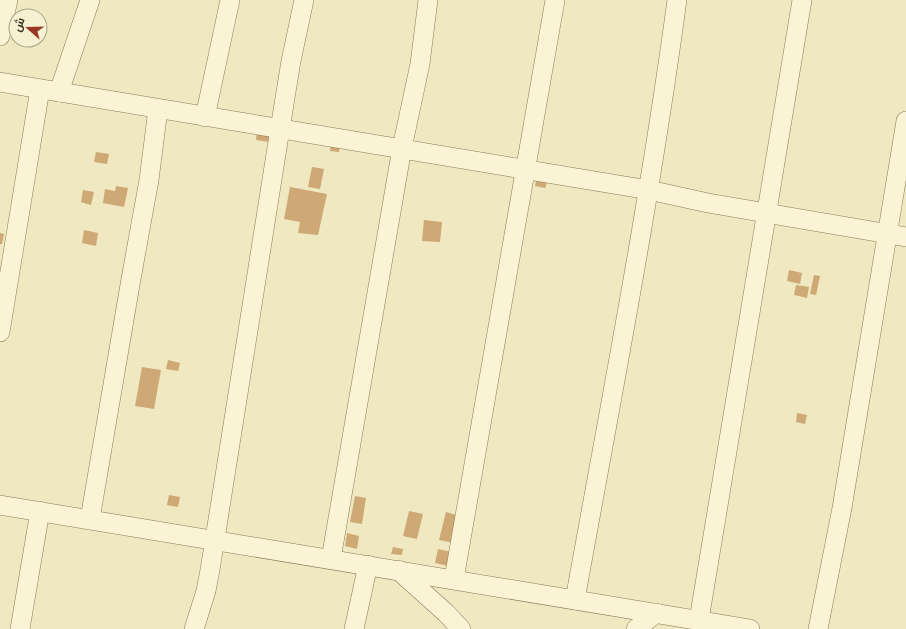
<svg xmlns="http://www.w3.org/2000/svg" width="906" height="629" font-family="Lora,Cairo,serif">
  <rect width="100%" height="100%" fill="#efe8c0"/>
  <g fill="#cea875">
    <polygon points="257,130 271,132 269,142 256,140"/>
    <polygon points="332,140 341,141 339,152 330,151"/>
    <polygon points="96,152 109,154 107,164 94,162"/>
    <polygon points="312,167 324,169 320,189 308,187"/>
    <polygon points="537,175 549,178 545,188 535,186"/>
    <polygon points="116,186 128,188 124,207 103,203 105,189 115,191"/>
    <polygon points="290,187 327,194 318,235 298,233 300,222 284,219"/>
    <polygon points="83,190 94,192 91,205 81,202"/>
    <polygon points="424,220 442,222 440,242 422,241"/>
    <polygon points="84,230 98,233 96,246 82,243"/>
    <polygon points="0,233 4,234 2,244 0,244"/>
    <polygon points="789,270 802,273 800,284 787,281"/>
    <polygon points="814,275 820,276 816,295 810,294"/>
    <polygon points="796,285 809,287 807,298 794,295"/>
    <polygon points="168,360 180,363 178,371 166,369"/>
    <polygon points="142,367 161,370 154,409 135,406"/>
    <polygon points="797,413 807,415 805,424 796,422"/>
    <polygon points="169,495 180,497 178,507 167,505"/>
    <polygon points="355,496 366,498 362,524 350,522"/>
    <polygon points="409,511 423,514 417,539 403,536"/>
    <polygon points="446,512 460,516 454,543 439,540"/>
    <polygon points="347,533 359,536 357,549 345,546"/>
    <polygon points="393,547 403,549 402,555 391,554"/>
    <polygon points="438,549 451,552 448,566 435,563"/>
  </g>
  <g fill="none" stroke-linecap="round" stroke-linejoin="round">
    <g stroke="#897958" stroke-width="20">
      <g id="minor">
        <polyline points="0,36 8,0"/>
        <polyline points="0,82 649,190 708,203 906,237"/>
        <polyline points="59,92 90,0"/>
        <polyline points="205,117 230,0"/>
        <polyline points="0,332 40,89"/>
        <polyline points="0,505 750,629"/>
        <polyline points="90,519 131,279 149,180 158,109"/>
        <polyline points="331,559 402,148 420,64 428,0"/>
        <polyline points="398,570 446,613 461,629"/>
        <polyline points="454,579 555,0"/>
        <path d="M575,600c36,-200 75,-399 102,-600"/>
        <polyline points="699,620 802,0"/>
        <polyline points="20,629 40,511"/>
        <polyline points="194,629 206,591 210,570 280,129 291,61 304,0"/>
        <polyline points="354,629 368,565"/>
        <polyline points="636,629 656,613"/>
        <polyline points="818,629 842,508 906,121"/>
      </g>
    </g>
    <use href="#minor" stroke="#faf4d4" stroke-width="19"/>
  </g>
  <g transform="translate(28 28) rotate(290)"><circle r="19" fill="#f6f1d0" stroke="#aaa388"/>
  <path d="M0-3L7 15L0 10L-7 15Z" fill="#993726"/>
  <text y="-6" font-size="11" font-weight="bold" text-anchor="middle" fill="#382e1d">ش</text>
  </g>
</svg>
